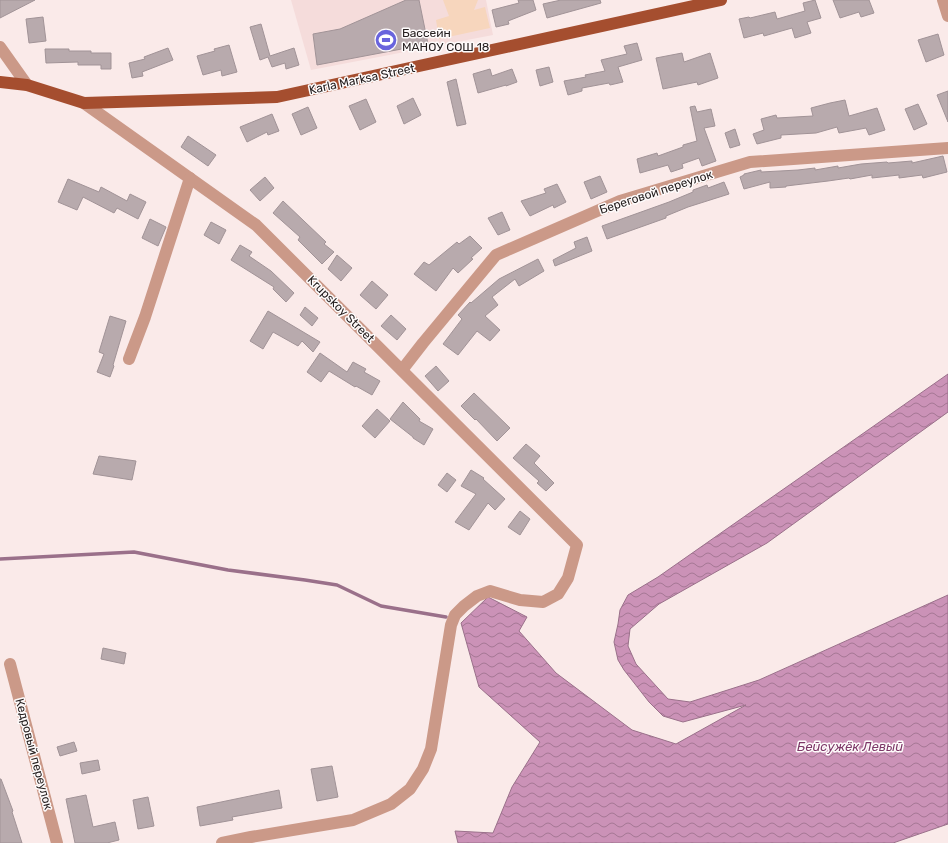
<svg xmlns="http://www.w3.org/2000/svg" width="948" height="843" font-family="Rubik,sans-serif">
  <defs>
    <pattern id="water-waves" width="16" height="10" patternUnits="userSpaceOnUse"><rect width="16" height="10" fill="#cb92b7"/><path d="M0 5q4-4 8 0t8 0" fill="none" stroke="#a57794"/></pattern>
  </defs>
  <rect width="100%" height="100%" fill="#faeae9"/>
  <polygon fill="#f5dcdb" points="291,0 486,0 493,35 311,70"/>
  <polygon fill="#f7d6bd" points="443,0 478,0 474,10 485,7 490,28 439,39 436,20 449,16"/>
  <polygon fill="url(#water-waves)" stroke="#9a708a" points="948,374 948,412 767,543 659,604 630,629 628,646 636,664 668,699 690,702 759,680 948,595 948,824 893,843 458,843 455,831 493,833 512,787 540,742 479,687 461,623 488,597 527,617 519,631 556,673 632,730 676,744 746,705 683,722 663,716 649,702 624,670 618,660 614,642 618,624 620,610 628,595 658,577"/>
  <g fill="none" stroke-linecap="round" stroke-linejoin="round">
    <polyline stroke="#9a708a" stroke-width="3.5" points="0,559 134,552 228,570 305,580 337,585 381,606 446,617"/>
  </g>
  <g fill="#b8aaad" stroke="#a19397">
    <polygon points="0,0 35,0 0,18"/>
    <polygon points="406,0 419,0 428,44 317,65 313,34 340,29"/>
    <polygon points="518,0 533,0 536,10 508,21 509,24 496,27 492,10 519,3"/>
    <polygon points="561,0 600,0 601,3 547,18 543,4"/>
    <polygon points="815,0 821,18 807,22 811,33 795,38 792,28 764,36 763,33 744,38 739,19 749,17 750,18 775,12 777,19 805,11 803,3"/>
    <polygon points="833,0 869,0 874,13 861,17 859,12 840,18"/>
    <polygon points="43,17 46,41 29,43 26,19"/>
    <polygon points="261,24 270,56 294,48 299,65 286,69 285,63 272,67 268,57 260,60 250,27"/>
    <polygon points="938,34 944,55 926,62 918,40"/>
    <polygon points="637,43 642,60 618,67 623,82 610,85 609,83 582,88 582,91 568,95 564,81 586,77 585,75 605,71 601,60 627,54 624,46"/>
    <polygon points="229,45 237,72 222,76 221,70 203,75 197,56 215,51 214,49"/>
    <polygon points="168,48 173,60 142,72 143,76 132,78 129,63 145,59 144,57"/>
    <polygon points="45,49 69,49 69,51 91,51 91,53 111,53 111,69 101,69 101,65 78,65 78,62 46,63"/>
    <polygon points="682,53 684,62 710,53 718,78 698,85 697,82 663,89 656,58"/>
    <polygon points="549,67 553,82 540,86 536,70"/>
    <polygon points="490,69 492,76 512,69 517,82 506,86 506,85 478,93 473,74"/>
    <polygon points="456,79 466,124 457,126 447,82"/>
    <polygon points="948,91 948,122 937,95"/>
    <polygon points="413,98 421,115 404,124 397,106"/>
    <polygon points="366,99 376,122 360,130 349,106"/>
    <polygon points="845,100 849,116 877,108 885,130 869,135 866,128 839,133 837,127 816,133 781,135 781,138 757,144 753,134 764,130 761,119 776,115 777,118 813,116 811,108 830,103"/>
    <polygon points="918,104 927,124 914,130 905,109"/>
    <polygon points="695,106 697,112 711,109 715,126 704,128 716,161 702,166 699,158 682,164 683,168 671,172 668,165 640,173 637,159 657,153 658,156 683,147 683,145 697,141 690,107"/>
    <polygon points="308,107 317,128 301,135 292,114"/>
    <polygon points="272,114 279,131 268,135 267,132 247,142 240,127"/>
    <polygon points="735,129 740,145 730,148 725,133"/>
    <polygon points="188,136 216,155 208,166 181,147"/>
    <polygon points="943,156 947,172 923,178 922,175 899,178 899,175 872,178 872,175 850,179 849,178 828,181 786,186 786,187 770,188 770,182 744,189 740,177 744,175 744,174 761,170 761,172 798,170 815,168 815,170 838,166 838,168 861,164 887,162 888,163 912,161 912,163"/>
    <polygon points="600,176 607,192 591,199 584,182"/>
    <polygon points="265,177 274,188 260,201 250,190"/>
    <polygon points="68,179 99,192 101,187 127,201 130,194 146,202 138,219 117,208 114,213 83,197 77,210 58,202"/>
    <polygon points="724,182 729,194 688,207 666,216 666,218 607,239 602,226 669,202 693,192 693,190 707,185 708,188"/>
    <polygon points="557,184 566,202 554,208 553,205 530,216 521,201 546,193 544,189"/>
    <polygon points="283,201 326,242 324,244 334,252 322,264 298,240 300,237 273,213"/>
    <polygon points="502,212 510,230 498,235 488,218"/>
    <polygon points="150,219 166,227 158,246 142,238"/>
    <polygon points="211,222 226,230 219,244 204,235"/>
    <polygon points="470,236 482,248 471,258 473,259 458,273 453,268 436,291 414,274 424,262 429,265 457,242 459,244"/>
    <polygon points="587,237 592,251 555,266 553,260 576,248 574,242"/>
    <polygon points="240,245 252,252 249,256 271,271 294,293 286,302 273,289 274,287 247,270 231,260"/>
    <polygon points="337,255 352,268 341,281 328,269"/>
    <polygon points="538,259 544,271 519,286 515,279 492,297 498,305 485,316 500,330 490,341 477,331 458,355 443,344 462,319 458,315 470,302 471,303 499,279"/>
    <polygon points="372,281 388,295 376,309 360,295"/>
    <polygon points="305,307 318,318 312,326 300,315"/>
    <polygon points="268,311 320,342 313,352 302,341 298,346 273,332 263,349 250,341"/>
    <polygon points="391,315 406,329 397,340 381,326"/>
    <polygon points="110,316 126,321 113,365 114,366 110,377 97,372 104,354 99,352"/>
    <polygon points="320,353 347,372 353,362 366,369 364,372 380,381 372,395 356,386 355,387 329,371 321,382 307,372"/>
    <polygon points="436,366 449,381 438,391 425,376"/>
    <polygon points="474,393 510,428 497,441 476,419 475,420 461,406"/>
    <polygon points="403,402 420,419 419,421 433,429 424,445 413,438 413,437 390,419"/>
    <polygon points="377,409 390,421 375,438 362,426"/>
    <polygon points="526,444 540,456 534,463 554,483 546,491 537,483 539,481 513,458"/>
    <polygon points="99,456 136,461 132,480 93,474"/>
    <polygon points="471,470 484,478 483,479 505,499 495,510 488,503 469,530 455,522 476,494 461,486"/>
    <polygon points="447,473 456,480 447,492 438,485"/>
    <polygon points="520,511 530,519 520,535 508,527"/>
    <polygon points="103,648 126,653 124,664 101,659"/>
    <polygon points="74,742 77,751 60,756 57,747"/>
    <polygon points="98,760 100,770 82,774 80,763"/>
    <polygon points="332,766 338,797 317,801 311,769"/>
    <polygon points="0,779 1,779 13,811 12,812 22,843 0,843"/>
    <polygon points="279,790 282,808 232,817 233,820 200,826 197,807"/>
    <polygon points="86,795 93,827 115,822 119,840 107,843 75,843 66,799"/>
    <polygon points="148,797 154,826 138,829 133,800"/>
  </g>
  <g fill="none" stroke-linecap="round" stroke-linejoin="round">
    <g stroke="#cb9988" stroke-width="12">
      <polyline points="943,0 948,16"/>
      <polyline points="0,47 27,85"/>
      <polyline points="84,103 256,225 577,545 568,578 558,594 543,602 520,600 490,591 477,596 464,606 455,615 451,625 431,749 423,769 410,789 391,804 353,820 251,837 222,843"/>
      <polyline points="129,359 145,317 190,178"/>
      <polyline points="402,370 423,343 496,255 620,201 750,162 948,148"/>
      <polyline points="10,664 57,843"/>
    </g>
    <polyline stroke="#a54e2f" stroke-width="12" points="0,82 27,85 84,103 277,97 721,0"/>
  </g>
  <defs>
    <g id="stadium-disc" transform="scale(1.15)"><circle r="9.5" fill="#6964dd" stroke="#fefbfb"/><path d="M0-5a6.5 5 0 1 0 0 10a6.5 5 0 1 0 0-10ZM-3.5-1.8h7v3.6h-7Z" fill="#fff"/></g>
  </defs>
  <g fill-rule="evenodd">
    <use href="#stadium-disc" x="386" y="40"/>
  </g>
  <g text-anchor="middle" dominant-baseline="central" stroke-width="3" stroke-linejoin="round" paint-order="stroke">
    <g font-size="12" fill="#262020" stroke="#fefbfb" text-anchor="start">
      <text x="402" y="33">Бассейн<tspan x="402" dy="14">МАНОУ СОШ 18</tspan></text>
    </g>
    <g font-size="12" fill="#262020" stroke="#fefbfb">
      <text transform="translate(362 79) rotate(-12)">Karla Marksa Street</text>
      <text transform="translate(656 192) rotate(-18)">Береговой переулок</text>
      <text transform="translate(341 309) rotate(45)">Krupskoy Street</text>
      <text transform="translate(34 754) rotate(75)">Кедровый переулок</text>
    </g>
    <g font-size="13" font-style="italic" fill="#7d3868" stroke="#fefbfb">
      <text x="850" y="746">Бейсужёк Левый</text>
    </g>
  </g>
</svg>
